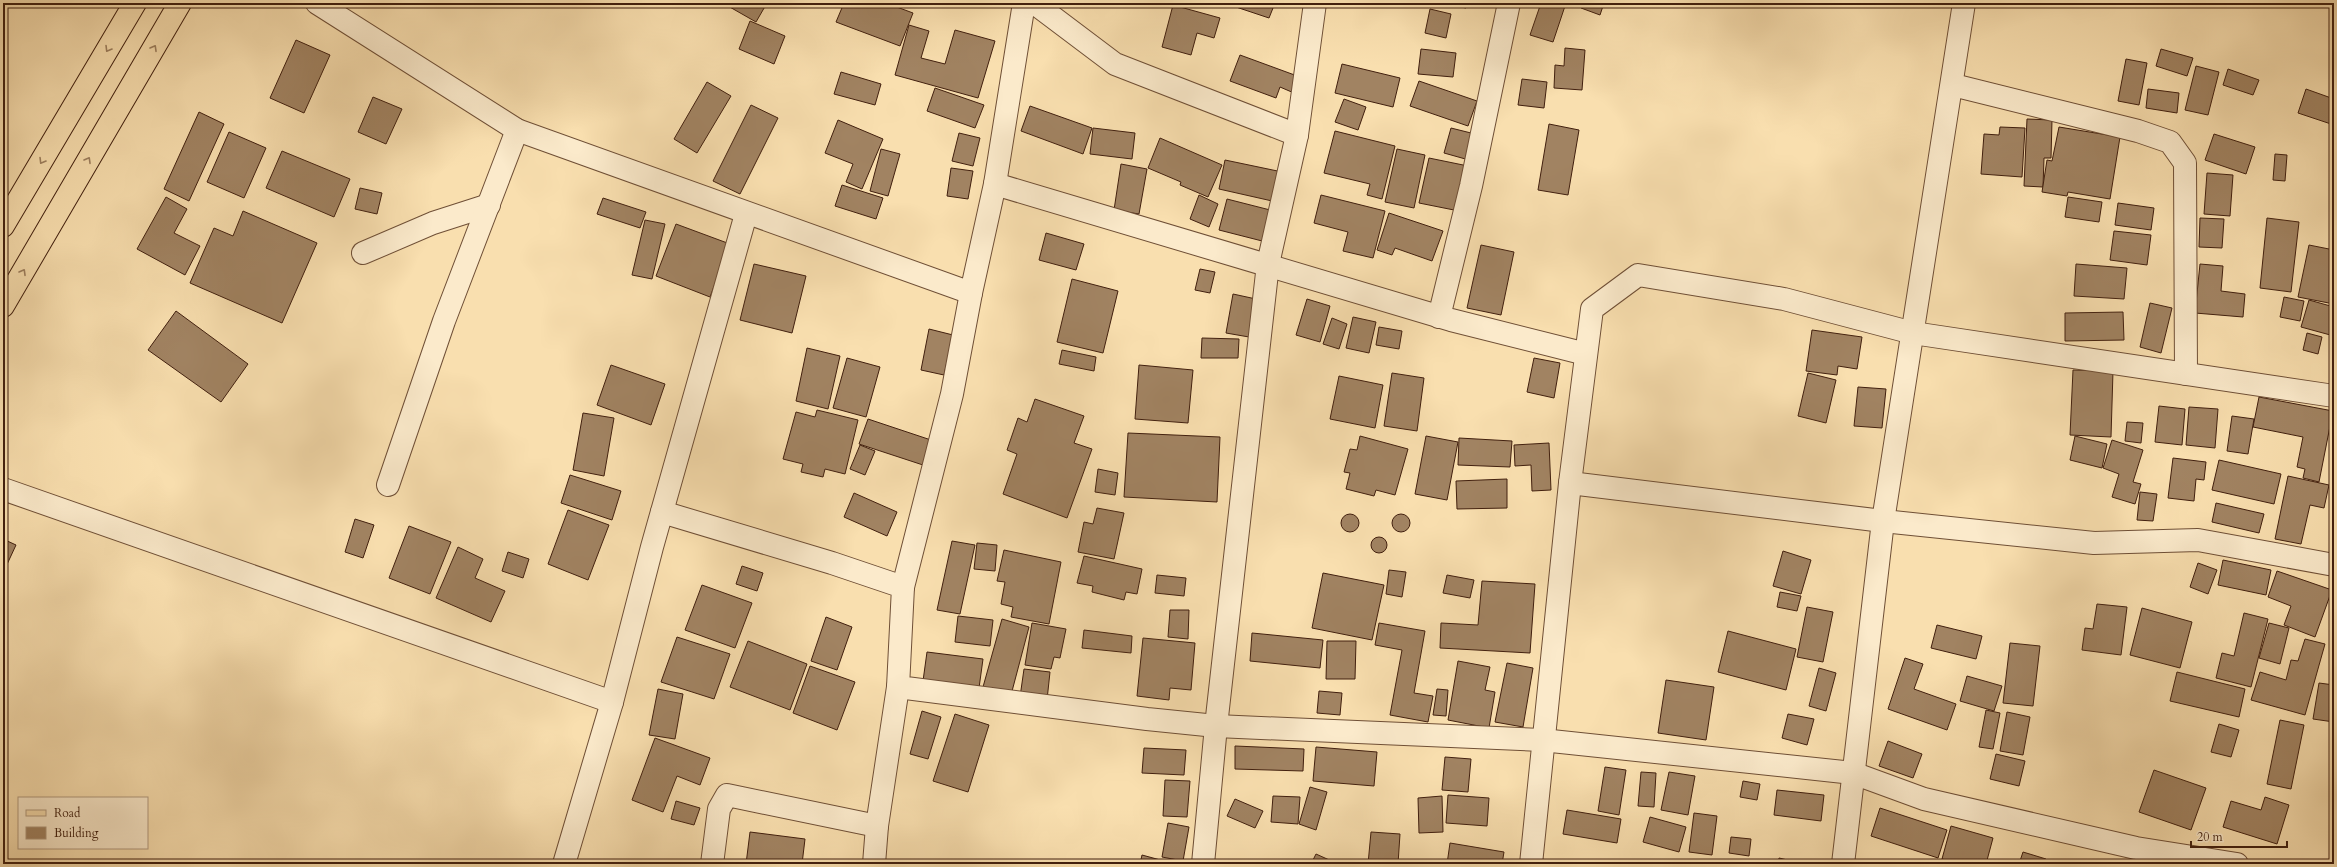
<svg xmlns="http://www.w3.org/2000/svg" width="2337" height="867" font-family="Cardo,serif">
  <rect width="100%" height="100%" fill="#f9dfaf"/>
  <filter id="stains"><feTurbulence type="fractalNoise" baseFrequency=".005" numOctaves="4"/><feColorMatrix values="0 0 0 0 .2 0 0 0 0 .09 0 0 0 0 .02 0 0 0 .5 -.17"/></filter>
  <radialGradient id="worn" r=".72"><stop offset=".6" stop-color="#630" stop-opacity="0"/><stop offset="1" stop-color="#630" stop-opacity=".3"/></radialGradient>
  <g fill="#a18362" stroke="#411f0e">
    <polygon points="729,3 767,3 756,22 728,6"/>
    <polygon points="844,3 886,3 913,13 900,46 836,22"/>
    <polygon points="1234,3 1275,3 1269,18 1233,6"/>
    <polygon points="1438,3 1466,3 1466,8"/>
    <polygon points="1541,3 1566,3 1553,42 1530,35"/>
    <polygon points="1582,3 1604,3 1600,15 1581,8"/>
    <polygon points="1173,5 1220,18 1214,38 1197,33 1191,55 1162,47"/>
    <polygon points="1430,9 1451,14 1446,38 1425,33"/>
    <polygon points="750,21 785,36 774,64 739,49"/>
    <polygon points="909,25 929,31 921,58 945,64 955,30 995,41 978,98 895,75"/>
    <polygon points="296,40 330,55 304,113 270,98"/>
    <polygon points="1565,48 1585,50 1582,90 1554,88 1555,65 1564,66"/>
    <polygon points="1421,49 1456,53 1453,77 1418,74"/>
    <polygon points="2161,49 2193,58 2187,76 2156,66"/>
    <polygon points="1240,55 1300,77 1294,93 1280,87 1276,98 1230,81"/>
    <polygon points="2126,59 2147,63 2139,105 2118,101"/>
    <polygon points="1342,64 1400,78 1393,107 1335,93"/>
    <polygon points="2196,66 2219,72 2208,115 2185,110"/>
    <polygon points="2228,69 2259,80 2253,95 2223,85"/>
    <polygon points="841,72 881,84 875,105 834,94"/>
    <polygon points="1522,79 1547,82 1544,108 1518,105"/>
    <polygon points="1419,81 1477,101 1468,126 1410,106"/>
    <polygon points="707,82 731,96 697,153 674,139"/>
    <polygon points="935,88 984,105 975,128 927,111"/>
    <polygon points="2148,89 2179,93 2177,113 2146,108"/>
    <polygon points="2306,89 2334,99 2334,125 2298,113"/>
    <polygon points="373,97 402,109 386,144 358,132"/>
    <polygon points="1344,99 1366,107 1358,130 1335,122"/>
    <polygon points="751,105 778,118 740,194 713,181"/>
    <polygon points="1030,106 1092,128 1083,154 1021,131"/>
    <polygon points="199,112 224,124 189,201 164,189"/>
    <polygon points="2027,119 2052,120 2051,158 2044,158 2043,187 2024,186"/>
    <polygon points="838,120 883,139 862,189 846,182 853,164 825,153"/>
    <polygon points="1549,124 1579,130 1568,195 1538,190"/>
    <polygon points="2000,127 2025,128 2022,177 1981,174 1984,134 1999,135"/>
    <polygon points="2059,127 2120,137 2110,199 2068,192 2067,196 2042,192 2047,160 2052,161"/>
    <polygon points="1093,128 1135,133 1132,159 1090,154"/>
    <polygon points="1451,128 1475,134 1469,160 1444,153"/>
    <polygon points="1335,131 1395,146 1382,199 1367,195 1370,184 1324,173"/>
    <polygon points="229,132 266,148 244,198 207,182"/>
    <polygon points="959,133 980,138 973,166 952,161"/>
    <polygon points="2214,134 2255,147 2246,174 2205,160"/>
    <polygon points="1160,138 1222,165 1208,197 1180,185 1181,182 1148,168"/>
    <polygon points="881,149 900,154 888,196 870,191"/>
    <polygon points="1397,149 1425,155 1414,208 1385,202"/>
    <polygon points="282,151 350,179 334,217 266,188"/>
    <polygon points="2275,154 2287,155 2285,181 2273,180"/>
    <polygon points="1429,158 1468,166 1459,211 1419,203"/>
    <polygon points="1225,160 1287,173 1281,203 1219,189"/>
    <polygon points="1121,164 1147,169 1139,214 1114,210"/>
    <polygon points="951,168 973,171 968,199 947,196"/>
    <polygon points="2207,173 2233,175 2230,216 2204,214"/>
    <polygon points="842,185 883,198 876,219 835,206"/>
    <polygon points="360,188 382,193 377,214 355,209"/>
    <polygon points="1199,195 1218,204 1209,227 1190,219"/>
    <polygon points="1321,195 1385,211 1373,258 1343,251 1348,232 1314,223"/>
    <polygon points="166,197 187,209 174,233 200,246 185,275 137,249"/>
    <polygon points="2068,197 2102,202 2099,222 2065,217"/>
    <polygon points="603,198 646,212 640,228 597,214"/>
    <polygon points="1227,199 1278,212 1270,243 1219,230"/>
    <polygon points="2118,203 2154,208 2151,230 2115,225"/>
    <polygon points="243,211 317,243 282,323 190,283 214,228 233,236"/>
    <polygon points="1389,213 1443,231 1432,261 1395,248 1392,255 1377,250"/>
    <polygon points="2200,218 2224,219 2222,248 2199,247"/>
    <polygon points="2267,218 2299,222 2291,292 2260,288"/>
    <polygon points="645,220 665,224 652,279 632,275"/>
    <polygon points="676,224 730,244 710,297 656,276"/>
    <polygon points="2114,231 2151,235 2147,265 2110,260"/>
    <polygon points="1046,233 1084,244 1076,270 1039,260"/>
    <polygon points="1481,245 1514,252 1501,315 1467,308"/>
    <polygon points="2309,245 2334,250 2334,304 2298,297"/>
    <polygon points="754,264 806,276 792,333 740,320"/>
    <polygon points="2076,264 2127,268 2124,299 2074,296"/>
    <polygon points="2200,264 2223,266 2221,291 2245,294 2243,317 2195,313"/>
    <polygon points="1200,269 1215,272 1210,293 1195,290"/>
    <polygon points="1072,279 1118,291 1103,353 1057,342"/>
    <polygon points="1233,294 1256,299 1249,337 1226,333"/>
    <polygon points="2284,297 2304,301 2300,321 2280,317"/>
    <polygon points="1307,299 1330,306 1320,342 1296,335"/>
    <polygon points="2309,300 2334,307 2334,336 2301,327"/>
    <polygon points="2150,303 2172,308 2161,353 2140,347"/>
    <polygon points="176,311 248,364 221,402 148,350"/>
    <polygon points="2123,312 2124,340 2065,341 2065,313"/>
    <polygon points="1353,317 1376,322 1369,353 1346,348"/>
    <polygon points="1332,318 1347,324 1339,349 1323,344"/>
    <polygon points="1379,327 1402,331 1399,349 1376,345"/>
    <polygon points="929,329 953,335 944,375 921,370"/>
    <polygon points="1812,330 1862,337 1857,369 1838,366 1837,375 1806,371"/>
    <polygon points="2307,333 2322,337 2318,354 2303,350"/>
    <polygon points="1202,338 1239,339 1238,358 1201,358"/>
    <polygon points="807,348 840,356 828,409 796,401"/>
    <polygon points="1062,350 1096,357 1094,371 1059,364"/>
    <polygon points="847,358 880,367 866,417 833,408"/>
    <polygon points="1534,358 1560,363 1554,398 1527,392"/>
    <polygon points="2334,360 2334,382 2331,381"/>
    <polygon points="611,365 665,384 651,425 597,405"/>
    <polygon points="1139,365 1193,370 1188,423 1135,419"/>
    <polygon points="2073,370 2113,371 2111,437 2070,435"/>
    <polygon points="1392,373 1424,378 1417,431 1384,426"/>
    <polygon points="1808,373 1836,380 1826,423 1798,416"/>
    <polygon points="1339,376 1383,385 1375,428 1330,419"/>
    <polygon points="1858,387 1886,389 1882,428 1854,426"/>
    <polygon points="2259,397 2333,411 2319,482 2303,478 2305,469 2297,467 2303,437 2253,427"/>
    <polygon points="1035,399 1084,416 1074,443 1092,449 1067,518 1003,494 1017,454 1007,450 1018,418 1027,422"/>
    <polygon points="2159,406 2185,409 2182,445 2155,442"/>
    <polygon points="2189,407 2218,409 2215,448 2186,445"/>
    <polygon points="817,410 858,420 845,474 825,469 823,477 801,472 803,464 783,459 796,412 815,417"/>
    <polygon points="583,413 614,418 604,476 573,470"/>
    <polygon points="2232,416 2254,419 2248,454 2227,451"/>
    <polygon points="868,419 931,440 923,465 859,444"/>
    <polygon points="2127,422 2143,423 2141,443 2125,441"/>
    <polygon points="1128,433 1220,437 1217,502 1124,497"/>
    <polygon points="1360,436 1408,449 1395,495 1376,490 1374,496 1346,489 1350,473 1344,472 1350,449 1357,450"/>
    <polygon points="1426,436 1458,442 1447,500 1415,494"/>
    <polygon points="2075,436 2107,444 2102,468 2070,460"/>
    <polygon points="1459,438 1512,441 1510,467 1458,465"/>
    <polygon points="2334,438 2334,477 2331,477"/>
    <polygon points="2112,440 2143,450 2133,482 2141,484 2135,504 2112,497 2119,474 2103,468"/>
    <polygon points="1549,443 1551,490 1532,491 1531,465 1515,466 1514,445"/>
    <polygon points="860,445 875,451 865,475 850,469"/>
    <polygon points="2173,458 2206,462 2204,480 2196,479 2194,501 2168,498"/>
    <polygon points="2219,460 2281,474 2274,504 2212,490"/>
    <polygon points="1098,469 1118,473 1115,495 1095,492"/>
    <polygon points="570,475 621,491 612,520 561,503"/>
    <polygon points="2288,476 2329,485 2324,508 2310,505 2301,544 2275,539"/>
    <polygon points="1507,479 1507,508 1457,509 1456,481"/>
    <polygon points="2140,492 2157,494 2153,521 2137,520"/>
    <polygon points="854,493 897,512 887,536 844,517"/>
    <polygon points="2216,503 2264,514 2259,533 2212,522"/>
    <polygon points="1097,508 1124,513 1114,559 1078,552 1084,522 1093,524"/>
    <polygon points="568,510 609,525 588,580 548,564"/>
    <circle cx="1401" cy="523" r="9"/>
    <circle cx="1350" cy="523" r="9"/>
    <polygon points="355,519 374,525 363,558 345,552"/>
    <polygon points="409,526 451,542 430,594 389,578"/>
    <circle cx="1379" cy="545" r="8"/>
    <polygon points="3,539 16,545 3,573"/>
    <polygon points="952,541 975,545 960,614 937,610"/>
    <polygon points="977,543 997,545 995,571 974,569"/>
    <polygon points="458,547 483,559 475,578 505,591 491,622 436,598"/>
    <polygon points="1004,550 1061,562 1049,624 1011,617 1013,607 1001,604 1005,582 997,581"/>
    <polygon points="1783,551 1811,560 1801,594 1773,586"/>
    <polygon points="508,552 529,559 523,578 502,571"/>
    <polygon points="1084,556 1142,569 1137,594 1126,592 1124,600 1092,592 1093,586 1077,583"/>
    <polygon points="2223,560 2271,570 2266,595 2218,585"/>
    <polygon points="2198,563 2217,570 2208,594 2190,587"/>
    <polygon points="742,566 763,573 757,591 736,584"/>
    <polygon points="1389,570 1406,572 1402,597 1386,594"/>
    <polygon points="2277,571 2332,590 2315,637 2284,625 2291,606 2268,597"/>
    <polygon points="1323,573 1384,585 1372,640 1312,628"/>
    <polygon points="1157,575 1186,578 1184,596 1155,593"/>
    <polygon points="1447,575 1474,580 1470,598 1443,593"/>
    <polygon points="1482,581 1535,584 1530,653 1440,648 1441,623 1478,625"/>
    <polygon points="702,585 752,603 735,648 685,630"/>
    <polygon points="1780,592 1801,596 1797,611 1777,607"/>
    <polygon points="2097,604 2127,607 2121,655 2082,650 2085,628 2093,629"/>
    <polygon points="1807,607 1833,612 1823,662 1797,657"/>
    <polygon points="2142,608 2192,622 2180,668 2130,655"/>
    <polygon points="1170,610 1189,610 1188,639 1168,637"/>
    <polygon points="2244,613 2268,619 2251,687 2216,678 2222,653 2234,656"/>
    <polygon points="958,616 993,620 990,646 955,642"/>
    <polygon points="826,617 852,627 837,670 811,661"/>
    <polygon points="1002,619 1029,627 1011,695 983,687"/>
    <polygon points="1032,623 1066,629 1060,658 1054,657 1051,669 1025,665"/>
    <polygon points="1379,623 1425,631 1414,693 1433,696 1428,722 1390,715 1402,650 1375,645"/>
    <polygon points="2269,623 2289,628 2280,664 2259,658"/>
    <polygon points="1937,625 1982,636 1976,659 1931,648"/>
    <polygon points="1084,630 1132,636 1131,653 1082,648"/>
    <polygon points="1728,631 1796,649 1786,690 1718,672"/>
    <polygon points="1252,633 1323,640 1320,668 1250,661"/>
    <polygon points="677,637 730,654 714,699 661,682"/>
    <polygon points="1143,638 1195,643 1191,690 1170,688 1169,700 1137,696"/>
    <polygon points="2305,639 2325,644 2305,715 2251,700 2260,672 2286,680 2291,660 2298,661"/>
    <polygon points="748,641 807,664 790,710 730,687"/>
    <polygon points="1327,641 1356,641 1355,679 1326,679"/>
    <polygon points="2010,643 2040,646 2033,706 2003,703"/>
    <polygon points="927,652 983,659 979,688 923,681"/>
    <polygon points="1905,658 1923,664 1914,689 1956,704 1947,730 1888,709"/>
    <polygon points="1458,661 1490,667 1485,690 1495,692 1489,728 1448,720"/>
    <polygon points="1507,663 1533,668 1523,727 1495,722"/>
    <polygon points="810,666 855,682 837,730 793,713"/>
    <polygon points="1819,668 1836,673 1826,711 1809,706"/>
    <polygon points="1024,669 1050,672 1047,700 1020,697"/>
    <polygon points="2177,672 2245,689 2239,717 2170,701"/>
    <polygon points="1967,676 2002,686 1994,711 1960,701"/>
    <polygon points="1666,680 1714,687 1706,740 1658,733"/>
    <polygon points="2319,683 2334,685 2334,722 2313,719"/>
    <polygon points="658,689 683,694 675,739 649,735"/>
    <polygon points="1437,689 1448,690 1446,716 1433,715"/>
    <polygon points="1319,691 1342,693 1340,715 1317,713"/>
    <polygon points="1986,710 2000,713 1993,749 1979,747"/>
    <polygon points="922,711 941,717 928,759 910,754"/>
    <polygon points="2007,712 2030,717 2023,755 2000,751"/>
    <polygon points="955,714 989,725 968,792 933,781"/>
    <polygon points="1788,714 1814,719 1807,745 1782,738"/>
    <polygon points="2280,720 2304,725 2291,789 2267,784"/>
    <polygon points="2219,724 2239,730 2231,757 2211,752"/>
    <polygon points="655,738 710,758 700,785 677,776 663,812 632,800"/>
    <polygon points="1888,741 1922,754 1913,778 1879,766"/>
    <polygon points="1235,746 1304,749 1303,771 1235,769"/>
    <polygon points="1316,747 1377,752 1374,786 1313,781"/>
    <polygon points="1144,748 1186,750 1184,775 1142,773"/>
    <polygon points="1996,754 2025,761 2019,786 1990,779"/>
    <polygon points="1445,757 1471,759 1468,792 1442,790"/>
    <polygon points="1605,767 1626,770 1619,815 1598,811"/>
    <polygon points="2154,770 2206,788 2191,830 2139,812"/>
    <polygon points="1641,772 1656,773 1654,807 1638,806"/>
    <polygon points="1669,772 1695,776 1688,815 1661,810"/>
    <polygon points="1165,780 1190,781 1187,817 1163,816"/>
    <polygon points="1743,781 1760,784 1757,800 1740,797"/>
    <polygon points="1310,787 1327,792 1316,830 1299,824"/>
    <polygon points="1777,790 1824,795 1821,821 1774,815"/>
    <polygon points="1448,795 1489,798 1487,826 1446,823"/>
    <polygon points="1273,796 1300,797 1298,824 1271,822"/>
    <polygon points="1442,796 1443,832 1419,833 1418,798"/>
    <polygon points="2265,797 2289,805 2277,844 2223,827 2231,801 2261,810"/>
    <polygon points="1235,799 1263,811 1255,828 1227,816"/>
    <polygon points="676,801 700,808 694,825 671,819"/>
    <polygon points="1880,808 1947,830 1938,858 1871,836"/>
    <polygon points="1567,810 1621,819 1617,843 1563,834"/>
    <polygon points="1694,813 1717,816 1712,855 1689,852"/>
    <polygon points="1650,817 1686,827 1679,852 1643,842"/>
    <polygon points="1168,823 1189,827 1183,861 1162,857"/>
    <polygon points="1951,826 1993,838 1986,864 1960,864 1942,859"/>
    <polygon points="750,832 805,839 802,864 746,864"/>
    <polygon points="1371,832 1400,834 1398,864 1368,864"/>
    <polygon points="1731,837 1751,839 1749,856 1729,853"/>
    <polygon points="1450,843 1504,852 1502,864 1447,864"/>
    <polygon points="2023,852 2046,859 2045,864 2019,864"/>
    <polygon points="1316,854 1336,863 1336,864 1311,864"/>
    <polygon points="1142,855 1175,864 1140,864"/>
    <polygon points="1779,858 1805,864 1778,864"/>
  </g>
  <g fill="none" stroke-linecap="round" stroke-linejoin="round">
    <g stroke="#6f4f36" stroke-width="24">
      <g id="street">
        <polyline points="317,3 517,130 971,293 995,184 1024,3"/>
        <polyline points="1034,3 1115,64 1297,135"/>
        <polyline points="1953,85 2138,131 2170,142 2185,163 2186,374"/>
        <polyline points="995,184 1451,320 1586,354"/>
        <polyline points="363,253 433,223 489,205"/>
        <polyline points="1439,317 1471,186 1509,3"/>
        <polyline points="1570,483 1883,521 2094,543 2198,540 2334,565"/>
        <polyline points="388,485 444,321 517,130"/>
        <polyline points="3,489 612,702"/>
        <polyline points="662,512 832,563 903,587 898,687 1147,719 1216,726 1542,740 1853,773 1924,799 2136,848 2237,864"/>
        <polyline points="903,587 952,394 971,293"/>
        <polyline points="564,864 612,702 652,547 746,214"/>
        <polyline points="712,864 719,809 727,795 877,826"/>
        <polyline points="874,864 877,826 898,687"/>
        <polyline points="1203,864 1216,726 1268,264 1297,135 1315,3"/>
        <polyline points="1531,864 1570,483 1592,309 1638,275 1784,299 1913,333 2334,396"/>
        <polyline points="1843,864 1883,521 1964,3"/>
      </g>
    </g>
    <g stroke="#411f0e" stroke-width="24">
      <g id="primary">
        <polyline points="3,226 135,3"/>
        <polyline points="3,306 180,3"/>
      </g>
    </g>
    <use href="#street" stroke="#fbeacb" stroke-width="22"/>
    <use href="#primary" stroke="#f9dfaf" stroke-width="22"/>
  </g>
  <defs><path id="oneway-chevron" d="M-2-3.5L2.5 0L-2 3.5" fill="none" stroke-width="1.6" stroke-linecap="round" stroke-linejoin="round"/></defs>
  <g stroke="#9d7f5e">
    <use href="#oneway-chevron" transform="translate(154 48) rotate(-60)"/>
    <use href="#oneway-chevron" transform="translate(108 49) rotate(121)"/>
    <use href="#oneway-chevron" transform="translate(88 160) rotate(-60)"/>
    <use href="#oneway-chevron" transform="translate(42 161) rotate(121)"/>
    <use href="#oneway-chevron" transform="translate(23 272) rotate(-60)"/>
  </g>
  <rect width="2337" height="867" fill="none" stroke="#f9dfaf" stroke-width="16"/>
  <rect x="4" y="4" width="2329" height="859" fill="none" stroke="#411f0e" stroke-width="2"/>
  <rect x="8" y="8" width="2321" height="851" fill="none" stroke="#411f0e"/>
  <rect x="18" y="797" width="130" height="52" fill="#fbeacb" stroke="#b1997f"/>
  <rect x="26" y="810" width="20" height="6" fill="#f9dfaf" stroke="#b1997f"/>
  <text x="54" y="817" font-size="12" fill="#411f0e">Road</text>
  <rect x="26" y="827" width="20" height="12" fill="#a18362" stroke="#b1997f"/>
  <text x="54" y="837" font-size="12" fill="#411f0e">Building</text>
  <path d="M2191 841v6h96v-6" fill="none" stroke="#411f0e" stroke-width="2"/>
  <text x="2197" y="841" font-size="12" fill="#411f0e" stroke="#fbeacb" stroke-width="3" paint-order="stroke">20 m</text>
  <rect width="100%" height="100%" filter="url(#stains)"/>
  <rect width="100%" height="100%" fill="url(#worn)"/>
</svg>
